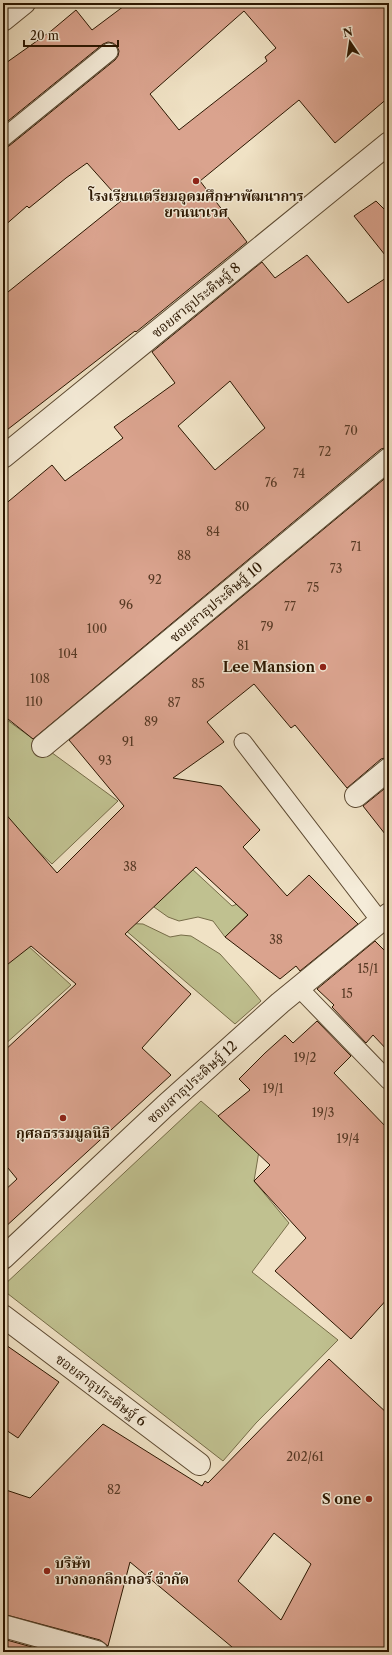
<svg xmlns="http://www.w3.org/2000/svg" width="392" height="1655" font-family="'Libre Caslon Text','Noto Serif Thai',serif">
  <rect width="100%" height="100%" fill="#f0e2c5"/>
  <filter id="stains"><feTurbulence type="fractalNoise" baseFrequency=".005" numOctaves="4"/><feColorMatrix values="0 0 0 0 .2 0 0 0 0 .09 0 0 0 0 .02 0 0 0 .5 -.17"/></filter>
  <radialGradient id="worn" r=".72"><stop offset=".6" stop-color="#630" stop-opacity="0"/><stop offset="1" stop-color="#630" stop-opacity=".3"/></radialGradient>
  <g fill="#c0c190" stroke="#766c48">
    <polygon points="3,717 118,801 52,864 36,849 3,878"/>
    <polygon points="191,868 232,906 272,891 225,937 213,921 198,917 179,921 168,917 154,907"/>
    <polygon points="3,923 71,985 3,1046"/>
    <polygon points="117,923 143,924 170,937 181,935 191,936 220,954 248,985 261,1001 235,1024"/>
    <polygon points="201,1101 259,1151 254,1181 289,1223 252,1272 338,1340 256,1423 223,1461 3,1290 3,1286"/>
  </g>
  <g fill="#daa38e" stroke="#2b1600" fill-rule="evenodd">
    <path d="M128,3h261v94l-54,46 -36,-43 -99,81 47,61 -111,90 -1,-1 -132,102v-137l118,-95 -34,-38 -21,15 -37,30 -2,-2 -24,21v-79l6,-2 106,-86 3,-4 1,-5 -2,-5 -4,-3 -5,-1 -5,2 -100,81v-60l48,-34 25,-21 16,20zM244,11l32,37 -11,9 2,4 -88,69 -29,-36z"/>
    <polygon points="376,201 389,214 389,260 354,216"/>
    <path d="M307,255l41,48 41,-27v171l-8,2 -348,290 -30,-24v-209l49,-41 13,16 58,-43 -9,-11 61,-44 -23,-31 110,-90 13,16zM230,381l35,47 -50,42 -37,-44z"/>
    <polygon points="389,475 389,757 381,759 347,788 295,725 291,728 254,684 207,722 224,742 173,778 221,786 260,830 243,847 287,896 309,875 358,924 300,971 296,966 280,979 225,937 248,915 196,867 125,934 191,994 142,1048 171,1075 3,1229 3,1192 17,1179 3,1162 3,1052 76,984 31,946 3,968 3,811 57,873 124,806 69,740"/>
    <polygon points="389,785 389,839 363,806"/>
    <polygon points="375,941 389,955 389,1052 373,1035 366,1043 332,1007 334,1005 317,989"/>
    <polygon points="317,1021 351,1056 334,1073 389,1130 389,1297 351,1339 275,1271 306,1238 254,1181 270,1165 218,1116 250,1090 239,1079 265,1053 285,1035 293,1043"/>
    <polygon points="3,1343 59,1382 18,1438 3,1428"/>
    <path d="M329,1359l60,56v237h-151l-108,-90 -22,84 -8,-6 -97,-26v-125l27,9 73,-74 99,62 3,-5 3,2zM274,1533l37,31 -30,56 -43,-39z"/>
    <polygon points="3,1639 50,1652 3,1652"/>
  </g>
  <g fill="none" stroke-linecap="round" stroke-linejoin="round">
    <g stroke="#5c4931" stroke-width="19">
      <g id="service">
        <polyline points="3,138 109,52"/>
        <polyline points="243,742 381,922"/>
        <polyline points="298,987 389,1081"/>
      </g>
    </g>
    <g stroke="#5c4931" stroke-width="24">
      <g id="minor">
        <polyline points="3,20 24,3"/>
        <polyline points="3,457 389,143"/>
        <polyline points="43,746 389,459"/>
        <polyline points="356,796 389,769"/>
        <polyline points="3,1258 165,1106 280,1003 389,914"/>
        <polyline points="3,1316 199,1464"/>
        <polyline points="3,1626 97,1652"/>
      </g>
    </g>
    <use href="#service" stroke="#f5ecd9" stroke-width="17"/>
    <use href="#minor" stroke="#f5ecd9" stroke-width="22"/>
  </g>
  <g fill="#8f2418" stroke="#f5ecd9" stroke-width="1.5">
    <circle cx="196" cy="181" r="4"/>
    <circle cx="323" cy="667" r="4"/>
    <circle cx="63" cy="1118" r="4"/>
    <circle cx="369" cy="1499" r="4"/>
    <circle cx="47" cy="1571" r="4"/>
  </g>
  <g text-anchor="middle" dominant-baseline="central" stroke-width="3" stroke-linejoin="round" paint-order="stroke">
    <g font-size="12" fill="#573924">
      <text x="351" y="430">70</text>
      <text x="325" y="451">72</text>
      <text x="299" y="473">74</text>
      <text x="271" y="482">76</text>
      <text x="242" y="506">80</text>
      <text x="213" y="531">84</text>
      <text x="356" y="546">71</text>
      <text x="184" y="555">88</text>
      <text x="336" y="568">73</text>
      <text x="155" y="579">92</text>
      <text x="313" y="587">75</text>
      <text x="126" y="604">96</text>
      <text x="290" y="606">77</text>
      <text x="267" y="626">79</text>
      <text x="97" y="628">100</text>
      <text x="243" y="645">81</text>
      <text x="68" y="653">104</text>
      <text x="40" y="678">108</text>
      <text x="198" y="683">85</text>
      <text x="34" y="701">110</text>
      <text x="174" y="702">87</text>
      <text x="151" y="721">89</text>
      <text x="128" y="741">91</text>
      <text x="105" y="760">93</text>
      <text x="130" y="866">38</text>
      <text x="276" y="939">38</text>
      <text x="368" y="968">15/1</text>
      <text x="347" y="993">15</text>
      <text x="305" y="1057">19/2</text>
      <text x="273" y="1088">19/1</text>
      <text x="323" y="1112">19/3</text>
      <text x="348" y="1138">19/4</text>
      <text x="305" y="1456">202/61</text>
      <text x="114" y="1489">82</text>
    </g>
    <g font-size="14" font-weight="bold" fill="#2b1600" stroke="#f5ecd9">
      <text x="196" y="196">โรงเรียนเตรียมอุดมศึกษาพัฒนาการ<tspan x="196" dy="16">ยานนาเวศ</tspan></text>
      <text x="315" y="667" text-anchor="end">Lee Mansion</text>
      <text x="63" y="1133">กุศลธรรมมูลนิธิ</text>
      <text x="361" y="1499" text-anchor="end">S one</text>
      <text x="55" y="1563" text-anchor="start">บริษัท<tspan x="55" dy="16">บางกอกลิกเกอร์ จำกัด</tspan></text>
    </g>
    <g font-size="14" fill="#2b1600" stroke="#f5ecd9">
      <text transform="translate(196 300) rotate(-39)">ซอยสาธุประดิษฐ์ 8</text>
      <text transform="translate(216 602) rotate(-40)">ซอยสาธุประดิษฐ์ 10</text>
      <text transform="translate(192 1082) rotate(-42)">ซอยสาธุประดิษฐ์ 12</text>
      <text transform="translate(101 1390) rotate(37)">ซอยสาธุประดิษฐ์ 6</text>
    </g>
  </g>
  <rect width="392" height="1655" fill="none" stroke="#f0e2c5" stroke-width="16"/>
  <rect x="4" y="4" width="384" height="1647" fill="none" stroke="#2b1600" stroke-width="2"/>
  <rect x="8" y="8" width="376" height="1639" fill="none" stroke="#2b1600"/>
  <g transform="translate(350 42) rotate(347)" stroke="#f5ecd9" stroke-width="3" paint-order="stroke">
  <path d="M0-3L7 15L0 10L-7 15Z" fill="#2b1600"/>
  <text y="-6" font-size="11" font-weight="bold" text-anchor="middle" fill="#2b1600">N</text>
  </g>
  <path d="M24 40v6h94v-6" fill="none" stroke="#2b1600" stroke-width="2"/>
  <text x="30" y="40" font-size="12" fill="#2b1600" stroke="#f5ecd9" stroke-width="3" paint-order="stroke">20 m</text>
  <rect width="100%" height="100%" filter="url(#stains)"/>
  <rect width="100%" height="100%" fill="url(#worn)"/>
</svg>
